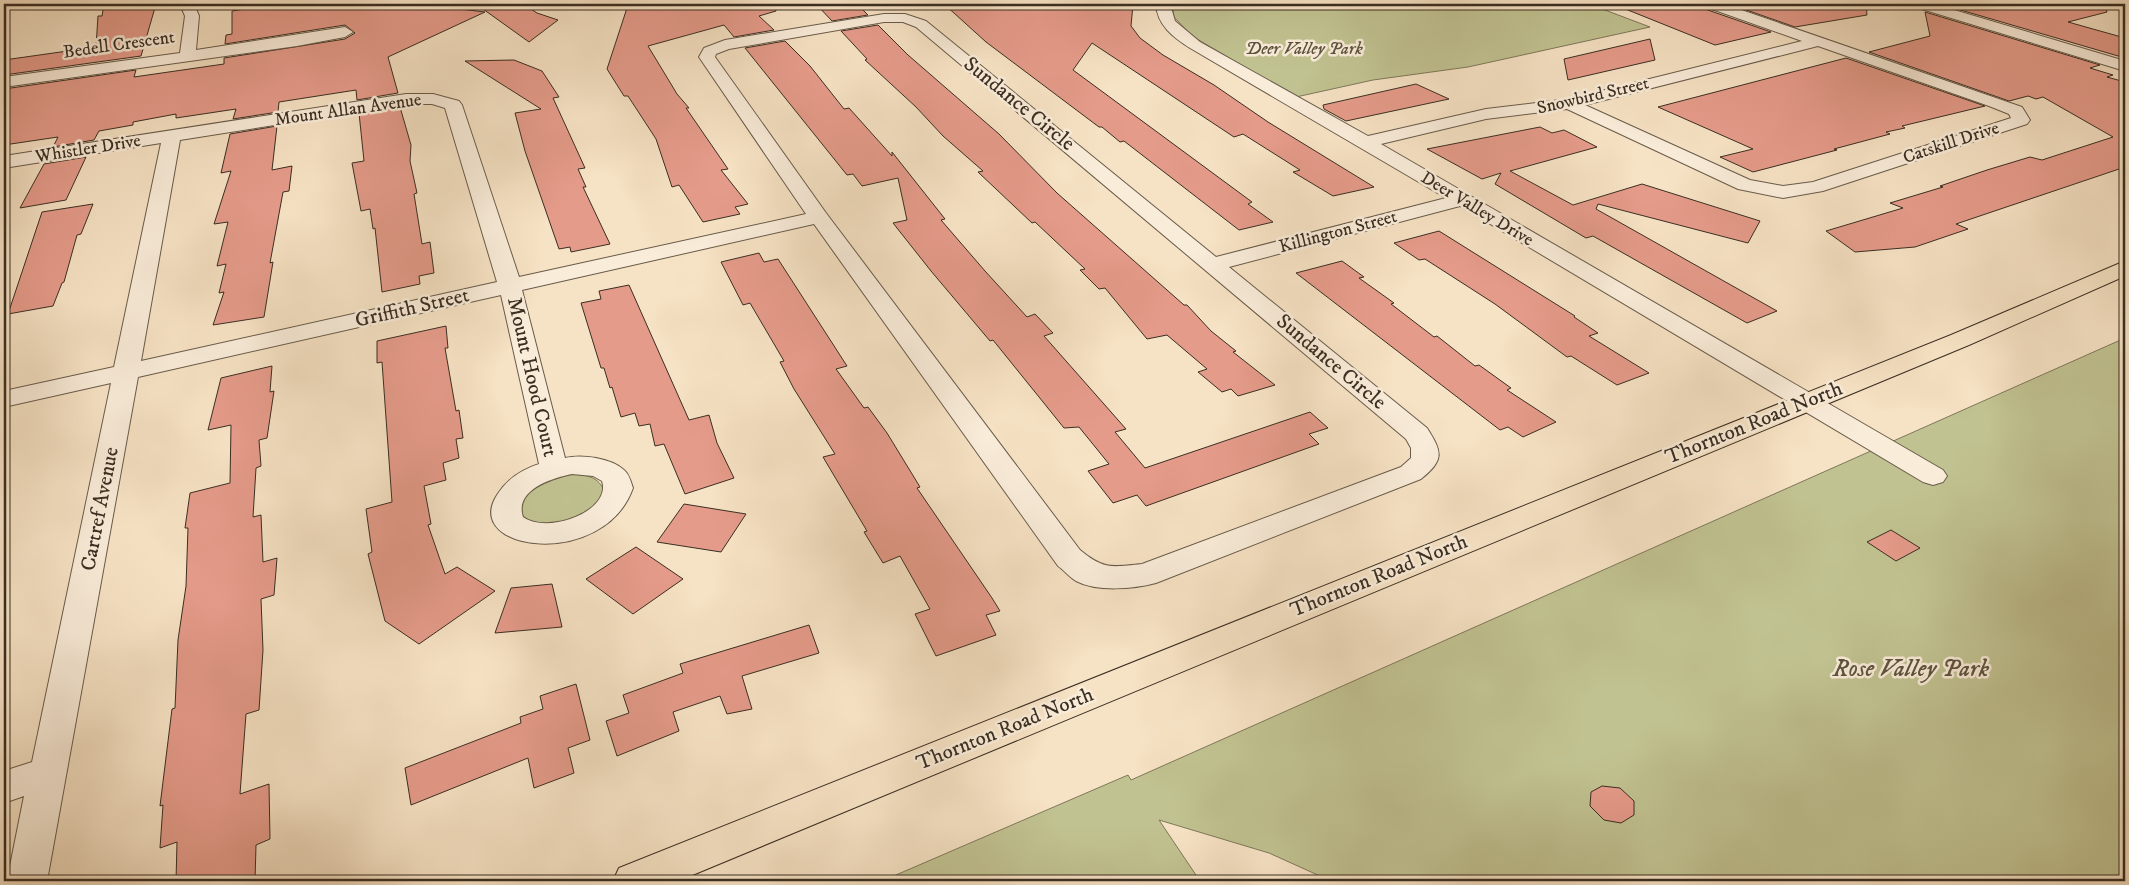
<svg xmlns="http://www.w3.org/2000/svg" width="2129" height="885" font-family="'IM FELL DW Pica',serif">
  <rect width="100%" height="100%" fill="#f6e2c4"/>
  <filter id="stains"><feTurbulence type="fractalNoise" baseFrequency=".004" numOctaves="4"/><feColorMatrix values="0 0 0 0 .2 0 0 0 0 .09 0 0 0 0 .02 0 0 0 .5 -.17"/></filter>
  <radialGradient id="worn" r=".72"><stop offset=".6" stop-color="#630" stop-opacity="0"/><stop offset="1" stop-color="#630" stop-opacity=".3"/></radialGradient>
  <g fill="#c1c291" stroke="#7e785a">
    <polygon points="1172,4 1253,6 1257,4 1589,4 1650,27 1468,67 1373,80 1296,97 1192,36 1174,17"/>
    <polygon points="2125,338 2125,881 1331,881 1269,853 1159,820 1200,881 882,881 1128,775 1131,780"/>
    <path d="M573,474c14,1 26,3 31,17 -2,5 -5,14 -9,17 -14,12 -54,25 -69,11 -24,-24 32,-42 47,-45z"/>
  </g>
  <g fill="#e59b8a" stroke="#3a2e22">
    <polygon points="104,4 156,4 141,56 4,75 4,60 96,47 98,16 102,16"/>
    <polygon points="250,4 338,4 339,7 366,4 419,4 485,12 388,57 398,93 357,100 356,90 279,102 278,112 233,119 236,109 176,118 176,114 133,122 133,125 99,131 94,140 53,147 58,137 4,145 4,89 136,70 134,77 224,64 224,58 345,39 355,33 345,25 225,44 226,35 232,34 232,11 251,8"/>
    <polygon points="476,4 523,4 537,13 558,20 529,42"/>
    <polygon points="634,4 775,4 776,11 759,16 774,30 734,37 724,25 648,46 677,94 689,108 686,108 728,169 721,170 748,204 735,207 740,214 703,222 679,185 672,187 656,139 628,96 624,96 607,69 627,8 636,7"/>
    <polygon points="816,4 857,4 868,15 832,21"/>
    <polygon points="944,4 1133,4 1131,26 1140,38 1163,55 1214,85 1268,122 1374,187 1333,196 1293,172 1300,170 1243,134 1234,137 1092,43 1073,70 1252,202 1248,204 1273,222 1239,230 1124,141 1120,142 1102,127 1099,127 986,42"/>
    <polygon points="1613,4 1702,4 1705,9 1771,32 1715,45"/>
    <polygon points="1729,4 1866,4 1867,15 1795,27"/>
    <polygon points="1940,4 2105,4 2107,12 2068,22 2125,38 2125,58"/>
    <polygon points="1925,12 2100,65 2090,68 2113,75 2107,77 2125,82 2125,167 1956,224 1968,229 1915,247 1855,252 1826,231 1903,208 1890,203 1943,187 1940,186 1987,170 2030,157 2042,160 2113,137 2043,97 2036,99 2028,96 2009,101 1869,52 1930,36"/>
    <polygon points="878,25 908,55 999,134 1057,193 1184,305 1187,305 1211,331 1236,351 1233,352 1275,385 1238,396 1231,389 1222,392 1198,372 1207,369 1167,335 1147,339 1105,288 1099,289 1080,270 1085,269 1035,222 1032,223 978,172 983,171 943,136 916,107 865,60 867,59 841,31"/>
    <polygon points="1650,39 1655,60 1568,80 1564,59"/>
    <polygon points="785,41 810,66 844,109 849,108 892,156 892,152 945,219 941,220 985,271 1027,317 1035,314 1053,333 1044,336 1126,429 1115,432 1145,468 1310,412 1328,428 1309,434 1319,444 1146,506 1137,495 1113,503 1088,471 1109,464 1079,427 1064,428 993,340 990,341 931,271 893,223 907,220 898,178 862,186 853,174 847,175 745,48"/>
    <polygon points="1846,58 1985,106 1902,126 1905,128 1886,132 1890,134 1834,149 1837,150 1753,172 1720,157 1753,149 1658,107"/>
    <polygon points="514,60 542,71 559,97 553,98 585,168 578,169 586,187 583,187 610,244 571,252 570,247 559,249 525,151 515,113 541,109 465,61"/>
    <polygon points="1416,84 1449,99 1346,121 1324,109 1323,105"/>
    <polygon points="400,107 411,145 410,161 417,193 414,194 422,244 430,242 434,273 419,276 420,284 382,292 375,228 373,229 370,209 361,211 352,163 364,161 359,113"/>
    <polygon points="277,126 272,170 292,166 289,191 283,192 270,263 273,262 264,317 213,325 224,292 219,293 226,264 217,266 228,222 214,224 231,171 221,173 230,134"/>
    <polygon points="1540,127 1552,133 1564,130 1597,147 1510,171 1573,205 1642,184 1760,221 1748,243 1598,204 1596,209 1777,311 1747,323 1593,236 1586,238 1495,184 1501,173 1482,179 1427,149"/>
    <polygon points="86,157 66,200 20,208 44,164"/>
    <polygon points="93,204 81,234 77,235 64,282 62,283 53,306 8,314 42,212"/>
    <polygon points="1439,231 1575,316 1574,317 1598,333 1589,336 1649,373 1617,385 1571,356 1567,357 1495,304 1425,259 1419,260 1394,243"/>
    <polygon points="759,253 764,262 778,259 847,366 836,369 864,408 868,407 887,433 920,487 917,488 992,598 1000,611 986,615 996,635 936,656 915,614 930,609 900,556 883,563 864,532 867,531 823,457 835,454 794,389 780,362 784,361 750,303 743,305 721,262"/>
    <polygon points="1342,261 1364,277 1359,278 1394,303 1391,304 1434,337 1437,336 1475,366 1479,365 1511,388 1507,390 1556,422 1523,437 1508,427 1500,430 1296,273"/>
    <polygon points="629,285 689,420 709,415 717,443 734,478 685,494 664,444 655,446 650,424 639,426 635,413 621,417 612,387 610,388 604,368 601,368 581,303 601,299 599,291"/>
    <polygon points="446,326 448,348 445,348 456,411 459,410 463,438 456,439 459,458 443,463 446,480 424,486 431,524 428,525 445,574 457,567 495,591 419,644 385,621 368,554 372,552 366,509 392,502 382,362 377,363 377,341"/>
    <polygon points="272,366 270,392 274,391 267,438 259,440 261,466 256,468 253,517 261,515 263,562 277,558 274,595 261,599 263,650 259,710 246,714 240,794 269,784 270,839 256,845 255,881 176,881 177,842 160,848 163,805 160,806 172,709 175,708 178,640 186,586 188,528 185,528 190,493 230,483 231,425 208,430 221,378"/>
    <polygon points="684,504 746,514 721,552 657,542"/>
    <polygon points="1891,530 1920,548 1896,561 1867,542"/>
    <polygon points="636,547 683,579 633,614 586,579"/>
    <polygon points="552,584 562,627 495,633 511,588"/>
    <polygon points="809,625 819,653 742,676 752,709 727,714 720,696 673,712 679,731 617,756 606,721 629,713 623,695 683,673 680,664"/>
    <polygon points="576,684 590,740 568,748 574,773 534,788 528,758 411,805 405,768 521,723 520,717 543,709 540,696"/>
    <polygon points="1602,786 1620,788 1634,801 1634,815 1621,823 1604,820 1590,806 1591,792"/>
  </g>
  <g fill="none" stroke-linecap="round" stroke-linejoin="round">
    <g stroke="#695b4a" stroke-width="2">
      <g id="minor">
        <polygon points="180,4 194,4 199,16 196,50 345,27 353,32 345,37 297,46 4,87 4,77 180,53 185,16"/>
        <path d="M1156,4h14l5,17 25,21 168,94 118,-27 83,-10 233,-58 -96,-34 -2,-3h20l298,103 8,13 -3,4 -204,67 -40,7 -45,-9 -171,-80 -81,10 -105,25 562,326 4,6 -4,6 -10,3 -10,-3 -463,-276 -231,61 198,161c16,25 17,32 -6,51l-265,104c-22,6 -59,9 -80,-2 -7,-4 -12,-11 -18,-15l-244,-342 -292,66 43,168c17,-4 46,0 59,12 5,4 7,12 9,18 -29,82 -172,64 -136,7 10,-16 24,-25 42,-31l-38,-169 -363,82 -91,504h-40l17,-85 -20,7v-32l28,-9 79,-379 -107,24v-16l110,-24 47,-224 -157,25v-12l402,-62h27l26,7 3,4 57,172 287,-63 -107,-157 5,-9 21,-8 159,-26h21l21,7 290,236 230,-59 -256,-150c-17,-11 -33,-23 -34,-44zM884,22h19l13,5 490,412 5,9v10l-10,9 -259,97c-30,3 -38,6 -62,-14l-254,-337 -111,-156 1,-3 13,-5zM1818,46l171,60 20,8 2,4 -198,64 -30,4 -33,-6 -165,-75zM406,104h26l13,4 52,174 -356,79 39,-221zM572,474l21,2 9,5c10,30 -54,54 -79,36 -9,-27 29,-39 49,-43z"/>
        <polygon points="1913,4 1934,4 2125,61 2125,71 1915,7"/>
      </g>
    </g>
    <g stroke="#3a2e22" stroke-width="2">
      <polygon id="major" points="2125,261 2125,276 1969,345 678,881 613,881 619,868 1951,335"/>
    </g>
    <use href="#minor" fill="#f9ecd9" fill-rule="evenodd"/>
    <use href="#major" fill="#f6e2c4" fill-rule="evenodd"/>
  </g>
  <g text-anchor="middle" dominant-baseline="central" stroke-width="5" stroke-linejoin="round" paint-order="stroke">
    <g font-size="18" fill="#3a2e22" stroke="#f9ecd9">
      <text transform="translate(119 45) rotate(-8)">Bedell Crescent</text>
      <text transform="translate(1593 96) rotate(-13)">Snowbird Street</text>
      <text transform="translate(348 110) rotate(-8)">Mount Allan Avenue</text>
      <text transform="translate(1951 143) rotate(-18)">Catskill Drive</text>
      <text transform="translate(88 149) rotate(-9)">Whistler Drive</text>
      <text transform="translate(1477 209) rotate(31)">Deer Valley Drive</text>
      <text transform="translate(1338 232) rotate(-15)">Killington Street</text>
    </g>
    <g font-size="18" font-style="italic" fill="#5c533e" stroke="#f9ecd9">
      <text x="1304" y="49">Deer Valley Park</text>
    </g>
    <g font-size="21" fill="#3a2e22" stroke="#f9ecd9">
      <text transform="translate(1019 104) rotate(39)">Sundance Circle</text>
      <text transform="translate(412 308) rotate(-13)">Griffith Street</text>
      <text transform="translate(1331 362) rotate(40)">Sundance Circle</text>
      <text transform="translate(532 377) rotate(77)">Mount Hood Court</text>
      <text transform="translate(1754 423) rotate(-22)">Thornton Road North</text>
      <text transform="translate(100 509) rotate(-79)">Cartref Avenue</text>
      <text transform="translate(1379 576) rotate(-22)">Thornton Road North</text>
      <text transform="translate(1005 729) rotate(-22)">Thornton Road North</text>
    </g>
    <g font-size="25" font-style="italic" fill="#5c533e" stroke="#f9ecd9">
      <text x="1911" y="668">Rose Valley Park</text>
    </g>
  </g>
  <rect width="2129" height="885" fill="none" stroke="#f6e2c4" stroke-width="20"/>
  <rect x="5" y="5" width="2119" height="875" fill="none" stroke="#3a2e22" stroke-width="2.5"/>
  <rect x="10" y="10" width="2109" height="865" fill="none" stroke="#3a2e22"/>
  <rect width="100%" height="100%" filter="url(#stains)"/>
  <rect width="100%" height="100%" fill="url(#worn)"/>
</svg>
